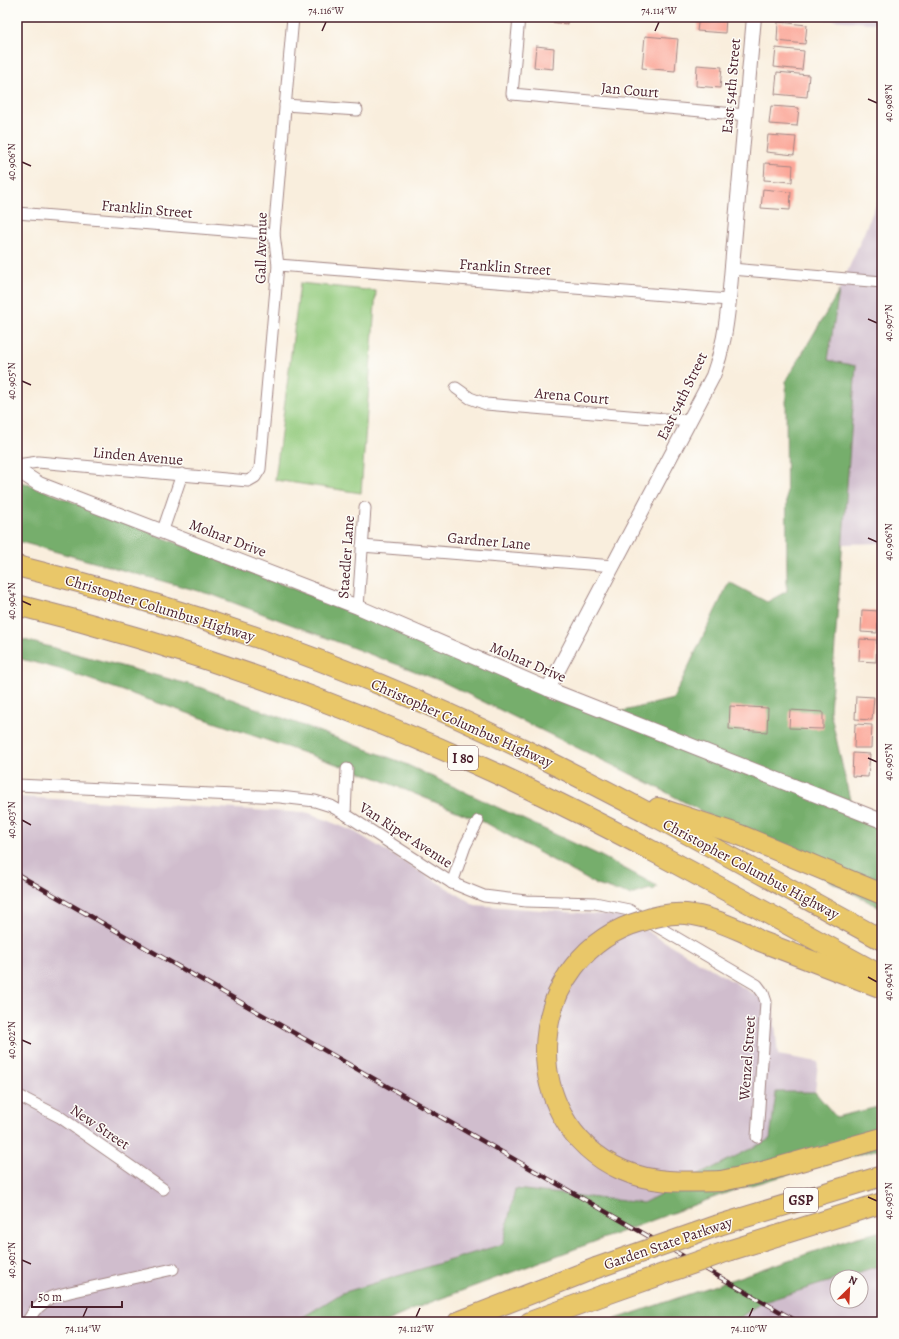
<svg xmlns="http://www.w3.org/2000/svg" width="899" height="1339" font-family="Alegreya,serif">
  <rect width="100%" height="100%" fill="#fdfcf7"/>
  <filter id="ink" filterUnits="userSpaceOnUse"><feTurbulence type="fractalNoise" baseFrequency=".025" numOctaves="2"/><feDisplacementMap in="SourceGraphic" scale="8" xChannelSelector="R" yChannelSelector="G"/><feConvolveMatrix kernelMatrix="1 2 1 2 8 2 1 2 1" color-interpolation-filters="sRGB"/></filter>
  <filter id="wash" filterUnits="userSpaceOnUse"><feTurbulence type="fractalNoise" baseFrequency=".012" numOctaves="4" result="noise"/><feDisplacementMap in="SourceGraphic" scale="16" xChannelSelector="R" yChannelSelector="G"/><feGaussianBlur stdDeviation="0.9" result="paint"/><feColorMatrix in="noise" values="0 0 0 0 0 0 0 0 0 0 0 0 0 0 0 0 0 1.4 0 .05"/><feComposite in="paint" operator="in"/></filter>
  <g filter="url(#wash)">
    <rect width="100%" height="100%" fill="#f9eedd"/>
    <g fill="#d0bdcd">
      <polygon points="795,17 882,17 882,24"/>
      <polygon points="882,144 882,543 842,544 856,366 828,361 839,291 878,200"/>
      <polygon points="17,797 309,813 355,832 475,905 621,916 773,1005 778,1055 818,1062 815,1092 776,1092 770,1139 643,1203 515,1189 503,1244 343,1293 295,1322 17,1322"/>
      <polygon points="882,1265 882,1322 734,1322 760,1303 837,1279 837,1301 861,1301 861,1277 843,1277"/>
    </g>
    <polygon fill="#93ca7d" stroke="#6e7454" points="300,283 376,291 361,493 275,480"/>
    <g fill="#76ae6c" stroke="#60664c">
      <polygon points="839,291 828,360 856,366 830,711 852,809 882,821 882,909 649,783 441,681 213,595 17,541 17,480 611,714 673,699 729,582 767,602 787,591 786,381"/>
      <polygon points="17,638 199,687 401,762 599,855 657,886 653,891 650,889 630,895 597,885 488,824 374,777 59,669 17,658"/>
      <polygon points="776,1092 815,1092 836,1117 882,1106 882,1148 737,1189 426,1304 385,1322 295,1322 342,1293 503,1244 515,1189 643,1203 770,1139"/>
      <polygon points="882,1231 882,1265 843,1277 837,1277 837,1279 760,1303 734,1322 607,1322 854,1238"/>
    </g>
    <g id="blocks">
      <g fill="#fba799">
        <polygon points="543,17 567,17 567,24 543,21"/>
        <polygon points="699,17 726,17 725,33 697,31"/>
        <polygon points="778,22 807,25 805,44 777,41"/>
        <polygon points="645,36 678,39 675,71 642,68"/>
        <polygon points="536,46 554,48 553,69 534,67"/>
        <polygon points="776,48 804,51 802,70 774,67"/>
        <polygon points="697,65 722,67 720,88 696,86"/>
        <polygon points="777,72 809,75 807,97 775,94"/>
        <polygon points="771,106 799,108 797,126 769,124"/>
        <polygon points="768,135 796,137 794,155 766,152"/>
        <polygon points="765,163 793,165 792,182 764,180"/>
        <polygon points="763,189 791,192 790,210 761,208"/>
        <polygon points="862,610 879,611 877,633 861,632"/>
        <polygon points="860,639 877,640 876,662 859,661"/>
        <polygon points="856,696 874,697 872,720 855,719"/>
        <polygon points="730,706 768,708 767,732 729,729"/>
        <polygon points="790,710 823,712 823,729 789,728"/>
        <polygon points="855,724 872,725 871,748 854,748"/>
        <polygon points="853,753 870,754 868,777 852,776"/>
      </g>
    </g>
  </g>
  <g filter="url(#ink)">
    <use href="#blocks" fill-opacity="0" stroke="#a28684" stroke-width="1"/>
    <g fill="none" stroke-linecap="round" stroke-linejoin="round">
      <g stroke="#a28684" stroke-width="13">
        <g id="minor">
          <polyline points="519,17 512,94 746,115"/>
          <polyline points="285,105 357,110"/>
          <polyline points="17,213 274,234"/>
          <polyline points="278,265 729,300"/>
          <polyline points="732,269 882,282"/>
          <polyline points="456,388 470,398 486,404 689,421"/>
          <polyline points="17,465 38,462 248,481 255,477 260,469 278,265 274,234 293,17"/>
          <polyline points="163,530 182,474"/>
          <polyline points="362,546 614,566"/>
          <polyline points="358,607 365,508"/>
          <polyline points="17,785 280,797 315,801 331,806 345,814 452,883 484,896 526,901 595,903 629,910 757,985 763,993 766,1002 757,1137"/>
          <polyline points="345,814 347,769"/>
          <polyline points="452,883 465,846 478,821"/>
          <polyline points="17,1095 60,1117 163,1189"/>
          <polyline points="27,1322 35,1310 51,1297 70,1292 173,1269"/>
        </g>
      </g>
      <g stroke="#a28684" stroke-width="16">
        <g id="tertiary">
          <polyline points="17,470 39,484 358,607 548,689 882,821"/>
          <path d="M548,689l165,-313c10,-27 13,-48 16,-76l25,-283"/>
        </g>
      </g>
      <g stroke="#a28684" stroke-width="22">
        <g id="motorway">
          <path d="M17,566c175,43 347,105 508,184 121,59 239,126 357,190"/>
          <path d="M17,605c167,41 331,100 487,172 129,60 253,131 378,199"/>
          <polyline points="658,808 740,835 882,894"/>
          <polyline points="746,933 760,941 882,988"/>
          <polyline points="721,1181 755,1174 882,1138"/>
          <polyline points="719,1225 882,1176"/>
          <polyline points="731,1250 882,1203"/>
          <polyline points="458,1322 596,1268"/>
          <polyline points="530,1322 601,1296"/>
        </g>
      </g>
      <use href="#minor" stroke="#fff" stroke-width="11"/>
      <use href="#tertiary" stroke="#fff" stroke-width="14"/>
      <use href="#motorway" stroke="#e9c769" stroke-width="20"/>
      <g stroke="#4a1f2b" stroke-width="4.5">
        <polyline id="rail" points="17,874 798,1322"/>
      </g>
      <use href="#rail" stroke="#fdfcf7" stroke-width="3" stroke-dasharray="9" stroke-linecap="butt"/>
      <g stroke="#a28684" stroke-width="22" stroke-linecap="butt">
        <g id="motorway-bridge">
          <path d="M721,1181c-33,1 -68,3 -99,-11 -111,-50 -97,-216 20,-249 14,-5 29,-8 44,-7 22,2 41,11 60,19"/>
          <polyline points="596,1268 719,1225"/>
          <polyline points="601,1296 731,1250"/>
        </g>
      </g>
      <use href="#motorway-bridge" stroke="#e9c769" stroke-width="20"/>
    </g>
  </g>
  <path fill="none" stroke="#4a1f2b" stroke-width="1.5" d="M322,31l4,-9M655,31l4,-9M868,99l9,4M22,162l9,4M868,319l9,4M22,381l9,4M868,538l9,4M22,601l9,4M868,758l9,4M22,820l9,5M868,977l9,5M22,1040l9,4M868,1197l9,4M22,1260l9,4M83,1317l4,-9M416,1317l4,-9M749,1317l4,-9"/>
  <g text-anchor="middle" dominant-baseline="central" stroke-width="3" stroke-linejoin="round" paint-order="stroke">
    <g fill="#fdfcf7" stroke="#806168" stroke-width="1">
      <rect x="448" y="746" width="30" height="24" rx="3"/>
      <rect x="784" y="1188" width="34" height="24" rx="3"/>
    </g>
    <g font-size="14" font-weight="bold" fill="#4a1f2b">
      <text x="463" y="758">I 80</text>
      <text x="801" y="1200">GSP</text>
    </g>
    <g font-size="15" fill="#4a1f2b" stroke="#fdfcf7">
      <text transform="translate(731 86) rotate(-85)">East 54th Street</text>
      <text transform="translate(630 90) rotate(5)">Jan Court</text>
      <text transform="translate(147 209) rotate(5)">Franklin Street</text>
      <text transform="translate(261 248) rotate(-89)">Gall Avenue</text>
      <text transform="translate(505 267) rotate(4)">Franklin Street</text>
      <text transform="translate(572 396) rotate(5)">Arena Court</text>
      <text transform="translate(682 396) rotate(-64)">East 54th Street</text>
      <text transform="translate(138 456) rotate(5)">Linden Avenue</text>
      <text transform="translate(228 538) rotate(21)">Molnar Drive</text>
      <text transform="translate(489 541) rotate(5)">Gardner Lane</text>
      <text transform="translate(346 557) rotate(-86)">Staedler Lane</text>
      <text transform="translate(160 608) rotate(17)">Christopher Columbus Highway</text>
      <text transform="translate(528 662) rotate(23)">Molnar Drive</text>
      <text transform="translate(462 723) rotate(24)">Christopher Columbus Highway</text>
      <text transform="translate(406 835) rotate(33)">Van Riper Avenue</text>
      <text transform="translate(751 869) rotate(28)">Christopher Columbus Highway</text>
      <text transform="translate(747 1058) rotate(-86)">Wenzel Street</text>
      <text transform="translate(100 1127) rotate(34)">New Street</text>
      <text transform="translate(668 1243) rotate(-19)">Garden State Parkway</text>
    </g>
  </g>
  <rect width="899" height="1339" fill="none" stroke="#fdfcf7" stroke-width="44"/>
  <g transform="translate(849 1289) rotate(24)"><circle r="19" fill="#fdfcf7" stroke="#b5a4a5"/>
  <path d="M0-3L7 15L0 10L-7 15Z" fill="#c8321e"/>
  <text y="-6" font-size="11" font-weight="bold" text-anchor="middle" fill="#4a1f2b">N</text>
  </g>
  <path d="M32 1301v6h90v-6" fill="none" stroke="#4a1f2b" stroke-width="2"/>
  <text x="38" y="1301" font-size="12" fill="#4a1f2b" stroke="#fdfcf7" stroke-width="3" paint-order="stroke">50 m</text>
  <rect x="22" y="22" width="855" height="1295" fill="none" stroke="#4a1f2b" stroke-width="1.5"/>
  <g font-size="10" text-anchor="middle" fill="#4a1f2b">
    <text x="326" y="14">74.116°W</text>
    <text x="659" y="14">74.114°W</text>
    <text transform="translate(888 103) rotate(-90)" y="4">40.908°N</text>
    <text transform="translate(11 162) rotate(-90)" y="4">40.906°N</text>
    <text transform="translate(888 323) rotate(-90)" y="4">40.907°N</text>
    <text transform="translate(11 381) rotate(-90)" y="4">40.905°N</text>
    <text transform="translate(888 542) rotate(-90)" y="4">40.906°N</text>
    <text transform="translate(11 601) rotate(-90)" y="4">40.904°N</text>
    <text transform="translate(888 762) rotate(-90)" y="4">40.905°N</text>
    <text transform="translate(11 820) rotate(-90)" y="4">40.903°N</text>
    <text transform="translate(888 982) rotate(-90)" y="4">40.904°N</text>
    <text transform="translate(11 1040) rotate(-90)" y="4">40.902°N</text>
    <text transform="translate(888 1201) rotate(-90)" y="4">40.903°N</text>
    <text transform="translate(11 1260) rotate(-90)" y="4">40.901°N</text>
    <text x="83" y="1332">74.114°W</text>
    <text x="416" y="1332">74.112°W</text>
    <text x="749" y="1332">74.110°W</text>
  </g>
</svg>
